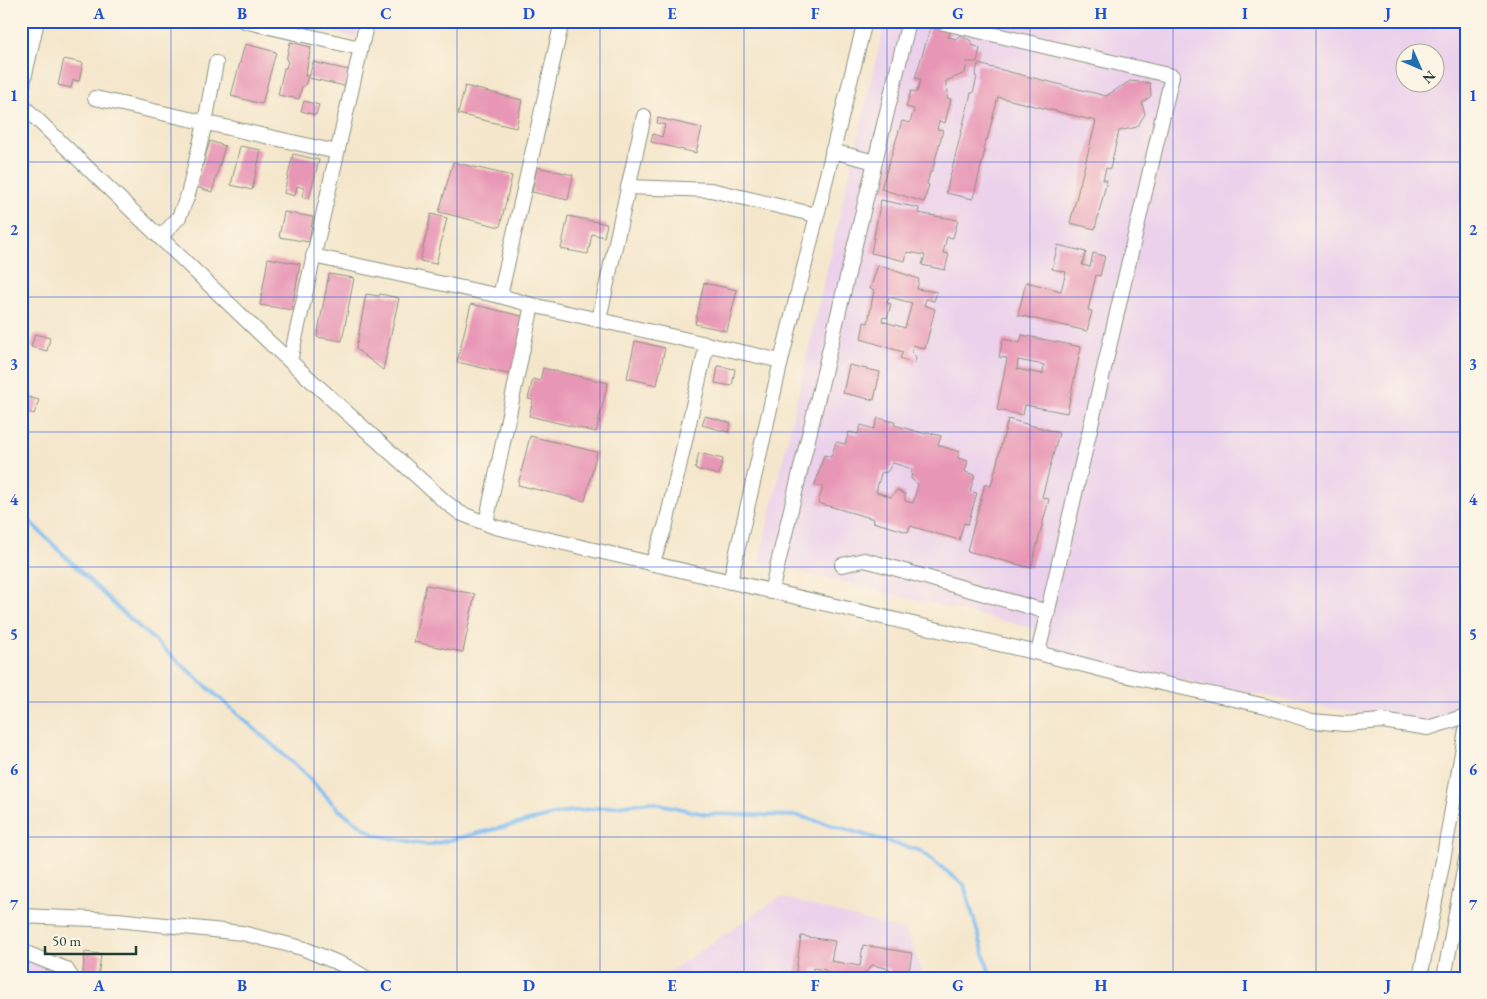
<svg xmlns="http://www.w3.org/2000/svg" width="1487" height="999" font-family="'EB Garamond',serif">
  <rect width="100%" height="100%" fill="#fcf5e5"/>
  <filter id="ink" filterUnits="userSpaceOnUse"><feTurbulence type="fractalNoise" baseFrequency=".02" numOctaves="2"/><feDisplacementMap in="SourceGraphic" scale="10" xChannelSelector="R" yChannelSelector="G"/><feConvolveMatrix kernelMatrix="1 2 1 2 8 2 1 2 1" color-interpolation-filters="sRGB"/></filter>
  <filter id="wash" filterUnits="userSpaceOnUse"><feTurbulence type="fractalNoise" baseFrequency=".0096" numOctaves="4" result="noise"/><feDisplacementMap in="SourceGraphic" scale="20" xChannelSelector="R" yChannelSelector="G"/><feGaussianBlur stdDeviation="1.12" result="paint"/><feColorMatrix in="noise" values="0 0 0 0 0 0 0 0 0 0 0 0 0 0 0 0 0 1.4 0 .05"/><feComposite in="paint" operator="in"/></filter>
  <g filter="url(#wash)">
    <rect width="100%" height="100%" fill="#f4e6cb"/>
    <g fill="#ebd1eb" fill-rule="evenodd">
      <polygon points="308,21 359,21 355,37 307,27"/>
      <path d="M885,21h581l-1,713 -427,-81 6,-22 -285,-69zM1404,52h30v30h-30z"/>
      <polygon points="780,897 906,931 925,978 660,978"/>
      <polygon points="21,955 67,962 63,978 21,978"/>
    </g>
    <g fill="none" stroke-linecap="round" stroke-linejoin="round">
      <polyline stroke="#7fbdf2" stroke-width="4" points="21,513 119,609 302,771 339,810 375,835 429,845 566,812 650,802 705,814 799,816 921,851 964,885 991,978"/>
    </g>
    <g id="blocks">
      <g fill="#e896b5" fill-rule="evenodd">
        <polygon points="931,26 950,32 948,37 956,39 960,35 971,41 972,45 980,48 977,62 967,62 965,73 946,81 946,88 948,91 947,98 951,99 945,123 939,121 937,129 943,130 932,172 930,172 927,184 929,185 924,202 881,189 902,121 910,123 914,109 906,107 911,91 917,92 921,79 915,78"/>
        <polygon points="290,42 311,47 305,76 308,76 305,86 302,86 299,99 278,95 284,68 286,68 288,61 286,60"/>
        <polygon points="245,44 276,52 262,104 231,96"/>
        <polygon points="64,59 83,63 79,81 73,80 71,88 58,85"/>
        <polygon points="313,62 349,70 345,86 309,78"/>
        <polygon points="978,64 1106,96 1130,81 1150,83 1151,96 1142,103 1145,114 1137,127 1119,131 1110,169 1106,168 1103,180 1107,180 1095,229 1070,223 1096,121 998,97 987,140 986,139 983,149 985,150 973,199 946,193 971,93 973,93 977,77 975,76"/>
        <polygon points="465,86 522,100 516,128 458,114"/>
        <polygon points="304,101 319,105 316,115 301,111"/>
        <polygon points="658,118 702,128 696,153 651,142 653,134 662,137 665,125 657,123"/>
        <polygon points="210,141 225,146 212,192 196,187"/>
        <polygon points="240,146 261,150 252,190 231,185"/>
        <polygon points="293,154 319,160 309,199 302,197 304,188 297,186 295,196 284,193"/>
        <polygon points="453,162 512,176 500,227 439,212"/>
        <polygon points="537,167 573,175 568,200 532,192"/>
        <polygon points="881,200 919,208 918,213 958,220 953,238 947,237 943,253 949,254 945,270 922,265 925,255 907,252 905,261 871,253"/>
        <polygon points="284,212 313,217 309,242 279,237"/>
        <polygon points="431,214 447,218 436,264 420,261"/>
        <polygon points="568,216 607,224 604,237 592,234 588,254 561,249"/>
        <polygon points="1058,245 1086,252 1082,265 1090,267 1093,253 1105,256 1100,276 1096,275 1088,310 1092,311 1087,331 1018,315 1026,282 1061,291 1066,272 1052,269"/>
        <polygon points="268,258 300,264 292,310 260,305"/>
        <path d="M878,265l41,14 -2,10 20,3 -3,9 -8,-2 -2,6 11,4 -10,40 -12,-4 -2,7 5,5 -1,7 -15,-6 3,-6 -42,-13 3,-17 4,1 6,-33 -4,-1zM889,297l23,6 -7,25 -23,-7 1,-4 4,1 4,-14 -4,-1z"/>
        <polygon points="329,274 354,278 342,341 317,337"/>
        <polygon points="704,283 737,290 727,331 695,324"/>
        <polygon points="366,294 379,296 380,294 399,298 383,370 356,349"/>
        <polygon points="471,304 526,317 512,375 457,362"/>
        <polygon points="35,334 50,338 47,351 31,347"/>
        <path d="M1022,335l59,12 -14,66 -42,-8 -2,10 -26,-5 10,-52 -8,-1 4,-18 17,4zM1018,360l26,5 -1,9 -26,-5z"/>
        <polygon points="635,341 665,348 657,385 627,378"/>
        <polygon points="849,365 880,372 874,400 843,393"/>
        <polygon points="718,366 735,369 732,386 715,383"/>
        <polygon points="543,368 608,383 596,432 529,416 533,400 528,399 533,379 540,381"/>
        <polygon points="21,395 39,400 34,414 21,410"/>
        <polygon points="705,416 731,423 728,432 702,425"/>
        <path d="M878,418l17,4 -1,3 32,9 1,-2 14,4 -3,9 22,7 -2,6 10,3 -3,11 10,3 -5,16 7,2 -9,31 -4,-1 -5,17 -49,-14 -2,6 -35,-10 1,-3 -56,-16 5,-16 -8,-2 9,-30 7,2 5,-15 9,2 4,-12 9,2 3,-9 13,4zM893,463l19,6 -1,10 7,5 -5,19 -8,-2v-7l-8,-4 -6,7 -15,-5 5,-19 6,-1z"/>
        <polygon points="1008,419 1059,433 1042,497 1049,499 1031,568 967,551 985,484 991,486"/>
        <polygon points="530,436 597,452 585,501 518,485"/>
        <polygon points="699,453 723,459 719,475 695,469"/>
        <polygon points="426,585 475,594 463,652 414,642"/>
        <polygon points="801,936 835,941 831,961 860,966 863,945 912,953 908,978 889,978 890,969 872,965 860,978 835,978 826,970 813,968 811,978 795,978"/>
        <polygon points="85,952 101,954 98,978 82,978"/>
      </g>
    </g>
  </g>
  <g filter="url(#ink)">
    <use href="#blocks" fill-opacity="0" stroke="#8a9280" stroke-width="1"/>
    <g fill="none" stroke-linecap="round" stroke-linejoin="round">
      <g stroke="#8a9280" stroke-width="16">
        <g id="minor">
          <polyline points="244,21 360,48"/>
          <polyline points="936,21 1172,76 1038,653"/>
          <polyline points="21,29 34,36"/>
          <polyline points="21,92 37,21"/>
          <polyline points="95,98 337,152"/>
          <polyline points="21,104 270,343 443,500 460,513 495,527 1038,653 1115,673 1266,706 1311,721 1345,724 1382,721 1428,728 1466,716"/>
          <polyline points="832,151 875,162"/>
          <polyline points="628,187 711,190 816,215"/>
          <polyline points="160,238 179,217 188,195 205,123 216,63"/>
          <polyline points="313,256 500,296 532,305 781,361"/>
          <polyline points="500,296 562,21"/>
          <polyline points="599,319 644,116"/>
          <polyline points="290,361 367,21"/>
          <polyline points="486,523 532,305"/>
          <polyline points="652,564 666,524 707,344"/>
          <polyline points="842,565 864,560 876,563 1048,612"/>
          <polyline points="730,582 781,361 865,21"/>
          <polyline points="771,592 909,21"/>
          <polyline points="21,916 117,920 242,933 302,948 348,967 366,978"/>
          <polyline points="21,951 66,969 72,978"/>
          <polyline points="1420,978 1444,855 1466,730"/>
          <polyline points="1444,978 1466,859"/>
        </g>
      </g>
      <use href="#minor" stroke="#fff" stroke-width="14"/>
    </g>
  </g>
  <path fill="none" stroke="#1d4ed8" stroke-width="1" stroke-opacity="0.55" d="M171,21v957M314,21v957M457,21v957M600,21v957M744,21v957M887,21v957M1030,21v957M1173,21v957M1316,21v957M21,162h1445M21,297h1445M21,432h1445M21,567h1445M21,702h1445M21,837h1445"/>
  <rect width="1487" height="999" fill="none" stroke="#fcf5e5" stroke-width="55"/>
  <g transform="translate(1420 68) rotate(135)"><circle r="24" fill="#fcf5e5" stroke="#a4ab9e"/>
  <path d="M0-4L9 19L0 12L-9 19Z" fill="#1f6fb2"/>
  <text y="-8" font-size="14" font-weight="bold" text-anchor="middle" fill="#1f3d34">N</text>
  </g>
  <path d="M45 946v8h91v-8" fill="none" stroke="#1f3d34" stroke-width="2.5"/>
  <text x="52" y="946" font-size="15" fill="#1f3d34" stroke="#fcf5e5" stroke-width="4" paint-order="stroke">50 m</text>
  <rect x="28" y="28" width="1432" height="944" fill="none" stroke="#1d4ed8" stroke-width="2"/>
  <g font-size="16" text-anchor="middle" font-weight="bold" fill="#1d4ed8">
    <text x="99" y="19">A</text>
    <text x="242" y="19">B</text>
    <text x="386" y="19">C</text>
    <text x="529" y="19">D</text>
    <text x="672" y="19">E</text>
    <text x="815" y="19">F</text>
    <text x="958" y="19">G</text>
    <text x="1101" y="19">H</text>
    <text x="1245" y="19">I</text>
    <text x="1388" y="19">J</text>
    <text x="14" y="101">1</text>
    <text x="1473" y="101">1</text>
    <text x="14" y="235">2</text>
    <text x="1473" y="235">2</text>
    <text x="14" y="370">3</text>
    <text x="1473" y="370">3</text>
    <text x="14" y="505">4</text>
    <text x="1473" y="505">4</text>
    <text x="14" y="640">5</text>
    <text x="1473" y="640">5</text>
    <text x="14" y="775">6</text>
    <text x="1473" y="775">6</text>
    <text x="14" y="910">7</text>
    <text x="1473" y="910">7</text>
    <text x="99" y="991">A</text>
    <text x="242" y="991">B</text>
    <text x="386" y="991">C</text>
    <text x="529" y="991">D</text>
    <text x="672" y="991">E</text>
    <text x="815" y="991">F</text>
    <text x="958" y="991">G</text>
    <text x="1101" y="991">H</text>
    <text x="1245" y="991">I</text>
    <text x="1388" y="991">J</text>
  </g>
</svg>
